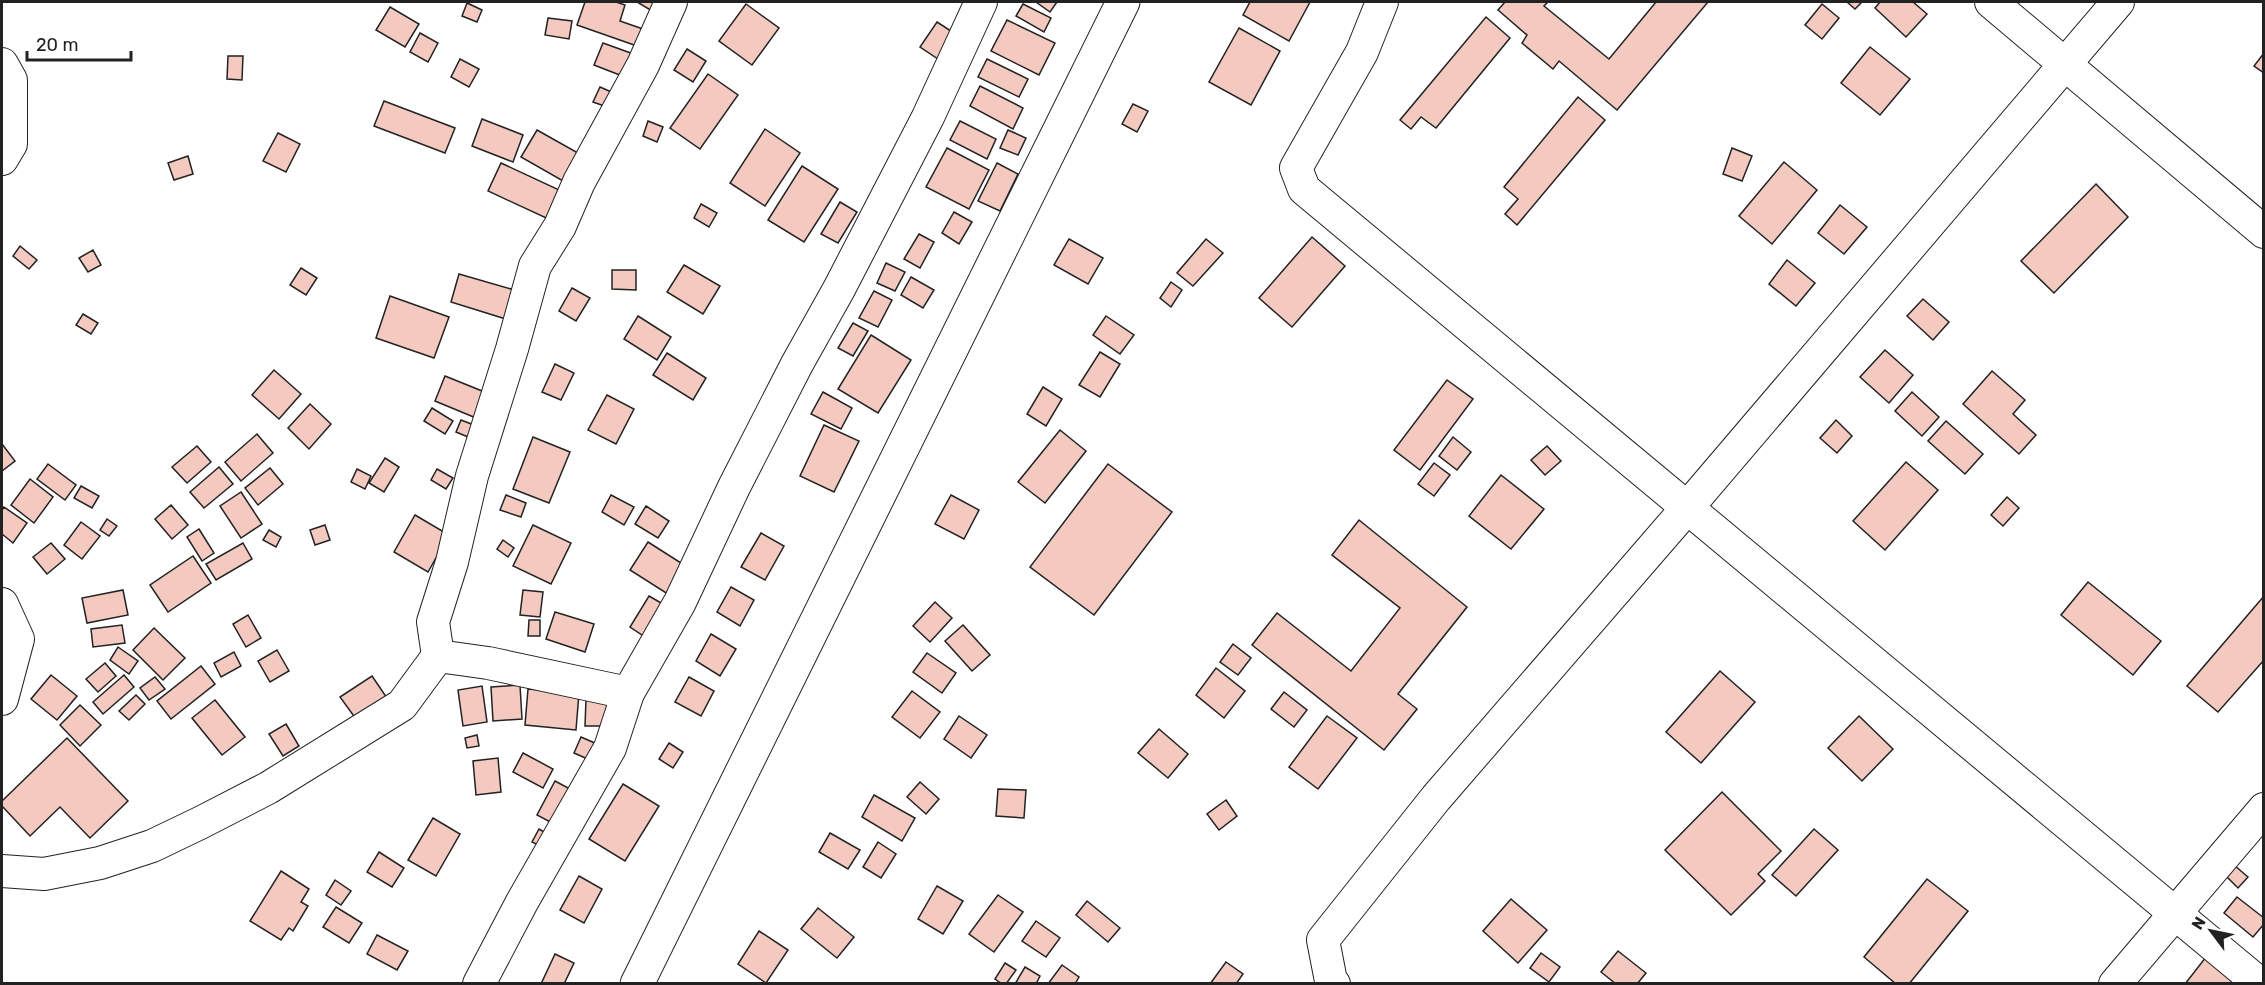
<svg xmlns="http://www.w3.org/2000/svg" width="2265" height="985" font-family="Rubik,sans-serif">
  <rect width="100%" height="100%" fill="#fff"/>
  <g fill="#f3c9c0" stroke="#222" stroke-width="1.5">
    <polygon points="585,2 616,2 625,5 620,21 643,29 637,46 577,25"/>
    <polygon points="637,2 658,2 652,11"/>
    <polygon points="1036,2 1057,2 1050,12"/>
    <polygon points="1250,2 1310,2 1289,41 1243,15"/>
    <polygon points="1505,2 1548,2 1544,6 1609,59 1656,2 1708,2 1617,110 1559,61 1553,69 1522,43 1527,35 1498,10"/>
    <polygon points="1847,2 1862,2 1855,9"/>
    <polygon points="1880,2 1913,2 1927,14 1906,37 1875,8"/>
    <polygon points="467,3 482,10 477,22 462,16"/>
    <polygon points="746,4 779,28 752,65 719,41"/>
    <polygon points="1023,4 1051,18 1044,32 1016,16"/>
    <polygon points="1822,4 1839,18 1822,39 1805,25"/>
    <polygon points="390,7 419,24 405,47 376,30"/>
    <polygon points="1486,17 1510,38 1436,128 1421,117 1411,129 1400,120"/>
    <polygon points="548,18 572,21 569,39 545,35"/>
    <polygon points="1007,20 1055,43 1039,75 991,51"/>
    <polygon points="937,22 954,33 938,59 920,47"/>
    <polygon points="1239,28 1280,51 1251,105 1209,82"/>
    <polygon points="420,33 438,43 428,62 410,52"/>
    <polygon points="603,43 639,56 630,79 594,65"/>
    <polygon points="1870,47 1910,79 1880,115 1841,83"/>
    <polygon points="687,49 706,61 693,82 674,70"/>
    <polygon points="2264,53 2264,73 2254,66"/>
    <polygon points="228,56 243,56 242,80 227,79"/>
    <polygon points="460,59 479,69 469,87 451,77"/>
    <polygon points="987,59 1028,79 1019,97 978,77"/>
    <polygon points="708,74 738,95 700,149 670,128"/>
    <polygon points="980,86 1023,108 1013,129 970,106"/>
    <polygon points="600,87 616,94 610,108 593,102"/>
    <polygon points="1578,97 1605,120 1517,225 1505,214 1518,199 1504,187"/>
    <polygon points="384,101 455,128 445,153 374,126"/>
    <polygon points="1133,104 1148,111 1137,132 1122,124"/>
    <polygon points="482,119 523,135 513,162 472,146"/>
    <polygon points="648,121 663,127 657,142 643,136"/>
    <polygon points="960,121 996,139 987,159 950,140"/>
    <polygon points="765,129 800,153 765,206 730,183"/>
    <polygon points="537,130 578,153 563,181 521,157"/>
    <polygon points="1008,130 1026,138 1018,155 1000,148"/>
    <polygon points="278,133 300,144 286,172 263,161"/>
    <polygon points="947,148 989,170 969,209 926,187"/>
    <polygon points="1732,148 1752,156 1742,181 1723,174"/>
    <polygon points="188,156 193,174 174,180 168,163"/>
    <polygon points="1784,162 1817,190 1772,244 1739,216"/>
    <polygon points="501,163 570,195 557,223 488,191"/>
    <polygon points="997,163 1018,174 1000,211 978,201"/>
    <polygon points="802,166 838,189 804,242 768,220"/>
    <polygon points="2096,184 2128,217 2054,293 2021,261"/>
    <polygon points="840,202 857,212 838,243 821,234"/>
    <polygon points="701,204 717,213 709,227 694,218"/>
    <polygon points="1840,205 1867,227 1844,254 1818,233"/>
    <polygon points="954,212 972,222 959,244 942,233"/>
    <polygon points="919,234 934,242 920,268 904,259"/>
    <polygon points="1312,237 1345,266 1292,327 1259,298"/>
    <polygon points="1069,239 1103,258 1088,284 1054,265"/>
    <polygon points="1206,239 1223,253 1193,286 1177,273"/>
    <polygon points="20,246 37,260 29,269 13,256"/>
    <polygon points="93,250 101,265 88,272 79,258"/>
    <polygon points="1787,260 1815,283 1796,306 1769,284"/>
    <polygon points="886,263 905,272 895,291 877,283"/>
    <polygon points="684,265 720,286 703,314 667,292"/>
    <polygon points="301,268 317,278 306,295 290,285"/>
    <polygon points="612,270 636,270 636,290 612,289"/>
    <polygon points="459,274 518,291 509,320 451,302"/>
    <polygon points="911,277 934,290 923,308 901,295"/>
    <polygon points="1171,282 1182,290 1171,307 1160,298"/>
    <polygon points="572,288 590,298 576,321 559,311"/>
    <polygon points="874,291 892,300 878,327 859,318"/>
    <polygon points="390,296 449,317 434,358 376,338"/>
    <polygon points="1923,299 1949,322 1933,340 1907,316"/>
    <polygon points="83,314 98,323 91,334 76,325"/>
    <polygon points="638,316 671,337 657,360 624,339"/>
    <polygon points="1106,316 1134,335 1120,354 1093,335"/>
    <polygon points="853,323 868,331 853,356 838,348"/>
    <polygon points="871,335 911,360 878,413 838,389"/>
    <polygon points="1885,350 1913,375 1889,403 1860,377"/>
    <polygon points="1100,352 1120,364 1100,397 1079,385"/>
    <polygon points="667,353 706,378 693,400 653,375"/>
    <polygon points="555,364 574,373 561,400 542,392"/>
    <polygon points="274,370 301,394 279,419 252,395"/>
    <polygon points="1992,371 2025,400 2013,414 2036,435 2019,454 1963,404"/>
    <polygon points="445,376 487,393 476,418 435,401"/>
    <polygon points="1447,380 1473,399 1420,470 1394,450"/>
    <polygon points="1043,387 1062,399 1046,426 1027,414"/>
    <polygon points="823,392 852,408 841,429 811,414"/>
    <polygon points="1912,392 1939,417 1922,436 1895,411"/>
    <polygon points="607,395 634,409 616,444 588,430"/>
    <polygon points="310,404 331,424 309,449 288,428"/>
    <polygon points="432,408 453,421 445,434 424,421"/>
    <polygon points="461,420 479,427 473,439 456,432"/>
    <polygon points="1836,420 1852,436 1837,453 1820,438"/>
    <polygon points="1946,421 1983,454 1965,474 1928,441"/>
    <polygon points="824,425 859,441 834,492 800,476"/>
    <polygon points="1060,430 1086,451 1045,503 1018,482"/>
    <polygon points="257,434 273,453 241,481 225,462"/>
    <polygon points="533,437 570,452 549,503 513,489"/>
    <polygon points="1453,437 1471,452 1457,470 1439,456"/>
    <polygon points="2,444 15,461 2,471"/>
    <polygon points="197,446 211,462 187,483 172,467"/>
    <polygon points="1547,446 1561,461 1545,475 1531,460"/>
    <polygon points="385,458 399,467 384,492 369,483"/>
    <polygon points="1906,462 1938,490 1885,550 1853,521"/>
    <polygon points="1434,463 1450,475 1434,496 1418,484"/>
    <polygon points="48,464 76,485 65,500 37,479"/>
    <polygon points="1108,464 1172,512 1094,615 1030,567"/>
    <polygon points="219,467 233,484 204,508 190,492"/>
    <polygon points="270,468 283,484 258,505 245,488"/>
    <polygon points="357,469 371,476 365,489 351,482"/>
    <polygon points="437,469 453,478 446,489 431,480"/>
    <polygon points="1501,475 1544,509 1511,549 1469,516"/>
    <polygon points="30,479 53,497 34,523 11,505"/>
    <polygon points="81,486 99,496 92,508 74,498"/>
    <polygon points="241,492 262,524 241,538 220,506"/>
    <polygon points="506,495 526,503 521,517 500,510"/>
    <polygon points="611,495 634,507 624,525 602,512"/>
    <polygon points="951,495 979,510 964,539 935,524"/>
    <polygon points="2007,497 2019,508 2003,526 1991,515"/>
    <polygon points="171,505 188,525 172,539 155,519"/>
    <polygon points="646,506 669,521 658,538 635,524"/>
    <polygon points="4,507 27,523 13,543 2,534 2,510"/>
    <polygon points="415,515 449,535 428,572 394,552"/>
    <polygon points="107,519 117,526 109,536 100,530"/>
    <polygon points="1359,520 1467,607 1398,694 1417,709 1384,750 1252,645 1277,613 1351,671 1400,608 1332,555"/>
    <polygon points="81,522 100,536 82,559 64,545"/>
    <polygon points="325,525 330,540 315,545 310,530"/>
    <polygon points="533,525 571,543 551,584 513,566"/>
    <polygon points="199,529 214,553 202,561 187,537"/>
    <polygon points="269,530 281,537 276,547 263,540"/>
    <polygon points="761,533 784,546 765,580 741,567"/>
    <polygon points="503,540 514,548 508,557 497,549"/>
    <polygon points="648,542 692,570 674,598 630,570"/>
    <polygon points="51,543 65,559 47,574 33,557"/>
    <polygon points="243,543 252,559 216,580 206,564"/>
    <polygon points="193,556 211,583 168,612 150,585"/>
    <polygon points="2088,582 2161,641 2133,675 2061,615"/>
    <polygon points="731,587 754,600 740,626 717,612"/>
    <polygon points="123,590 128,615 87,623 82,598"/>
    <polygon points="523,590 543,592 540,617 520,615"/>
    <polygon points="649,596 675,611 654,643 630,627"/>
    <polygon points="2264,596 2264,660 2218,712 2187,686"/>
    <polygon points="935,602 952,618 930,642 913,626"/>
    <polygon points="555,612 594,624 585,652 546,639"/>
    <polygon points="248,615 261,638 246,647 233,624"/>
    <polygon points="529,620 540,620 540,636 528,636"/>
    <polygon points="122,625 125,643 93,647 91,629"/>
    <polygon points="963,625 990,655 972,671 945,641"/>
    <polygon points="154,628 185,658 163,680 133,650"/>
    <polygon points="711,634 736,649 720,676 696,661"/>
    <polygon points="1233,644 1251,658 1238,675 1220,662"/>
    <polygon points="118,647 138,661 129,674 110,660"/>
    <polygon points="277,650 289,671 270,682 258,661"/>
    <polygon points="234,652 241,666 221,677 214,663"/>
    <polygon points="927,653 956,673 942,693 913,672"/>
    <polygon points="105,663 116,676 98,692 86,679"/>
    <polygon points="201,666 215,684 171,719 157,701"/>
    <polygon points="1216,668 1245,691 1224,718 1196,695"/>
    <polygon points="1720,671 1755,702 1701,763 1666,732"/>
    <polygon points="51,675 77,696 57,720 31,699"/>
    <polygon points="124,675 134,687 103,714 93,702"/>
    <polygon points="372,676 387,698 356,719 340,697"/>
    <polygon points="155,677 165,689 149,700 140,688"/>
    <polygon points="689,677 714,691 701,716 675,702"/>
    <polygon points="520,685 522,719 493,721 491,687"/>
    <polygon points="482,686 487,722 463,726 458,690"/>
    <polygon points="528,689 579,693 576,730 525,725"/>
    <polygon points="912,691 940,712 920,738 892,717"/>
    <polygon points="1284,692 1307,710 1294,727 1271,709"/>
    <polygon points="136,695 145,704 129,720 119,711"/>
    <polygon points="586,699 610,700 609,726 585,726"/>
    <polygon points="215,700 245,737 222,755 192,718"/>
    <polygon points="80,705 101,725 80,746 60,725"/>
    <polygon points="959,716 987,735 971,758 944,739"/>
    <polygon points="1327,716 1357,738 1318,789 1289,767"/>
    <polygon points="1859,716 1893,749 1862,781 1828,748"/>
    <polygon points="286,724 299,746 283,756 269,734"/>
    <polygon points="1159,729 1188,754 1168,778 1138,753"/>
    <polygon points="477,735 479,746 467,748 465,738"/>
    <polygon points="581,737 597,744 590,760 574,753"/>
    <polygon points="67,738 128,801 90,838 60,807 30,836 2,806 2,801"/>
    <polygon points="669,743 683,752 673,768 659,759"/>
    <polygon points="523,753 553,769 543,788 513,772"/>
    <polygon points="498,758 501,792 476,795 473,761"/>
    <polygon points="555,781 572,790 554,824 537,815"/>
    <polygon points="920,782 939,799 926,814 907,797"/>
    <polygon points="623,784 659,806 625,861 589,839"/>
    <polygon points="998,789 1026,790 1024,818 996,816"/>
    <polygon points="1722,792 1781,851 1758,874 1765,881 1731,915 1665,850"/>
    <polygon points="874,795 915,818 902,841 862,817"/>
    <polygon points="1226,800 1237,816 1219,830 1207,814"/>
    <polygon points="433,818 460,834 436,876 408,860"/>
    <polygon points="539,829 551,836 544,848 532,842"/>
    <polygon points="1814,829 1838,850 1796,896 1772,875"/>
    <polygon points="830,833 860,850 848,869 819,852"/>
    <polygon points="878,842 896,854 881,878 863,867"/>
    <polygon points="379,852 404,868 392,887 367,872"/>
    <polygon points="2234,865 2248,877 2238,888 2225,875"/>
    <polygon points="281,871 309,889 301,902 308,906 293,931 289,928 281,940 250,921"/>
    <polygon points="579,876 602,889 584,923 560,910"/>
    <polygon points="1927,879 1968,911 1909,984 1896,984 1864,957"/>
    <polygon points="335,880 351,891 341,905 326,895"/>
    <polygon points="937,886 963,901 943,934 918,919"/>
    <polygon points="998,895 1023,912 994,952 969,934"/>
    <polygon points="2237,897 2264,918 2264,924 2253,937 2224,913"/>
    <polygon points="1511,899 1547,930 1518,963 1483,931"/>
    <polygon points="1087,901 1120,928 1108,942 1076,915"/>
    <polygon points="336,907 362,923 349,943 323,927"/>
    <polygon points="818,908 854,937 837,958 801,929"/>
    <polygon points="1036,921 1060,938 1046,957 1022,941"/>
    <polygon points="759,931 788,950 766,983 738,964"/>
    <polygon points="377,935 408,951 397,970 367,954"/>
    <polygon points="1618,951 1646,973 1637,984 1616,984 1601,972"/>
    <polygon points="1541,953 1560,967 1549,982 1530,968"/>
    <polygon points="555,954 574,963 564,984 541,984"/>
    <polygon points="2206,957 2238,984 2185,984"/>
    <polygon points="1226,962 1243,974 1236,984 1210,984"/>
    <polygon points="1005,963 1016,970 1006,984 1002,984 995,979"/>
    <polygon points="1062,965 1079,977 1075,984 1048,984"/>
    <polygon points="1025,967 1040,976 1036,984 1015,984"/>
  </g>
  <g fill="none" stroke-linecap="round" stroke-linejoin="round">
    <g stroke="#222" stroke-width="34">
      <g id="street">
        <polyline points="1382,2 1362,52 1296,168 1304,189 2260,984"/>
        <polyline points="1991,2 2264,232"/>
        <polyline points="2,64 11,80 11,144 2,159"/>
        <polyline points="2,604 18,639 2,699"/>
        <polyline points="438,656 433,622 452,562 472,476 512,349 535,266 560,226 579,182 643,65 671,2"/>
        <polyline points="2,871 44,874 100,863 152,846 200,823 268,788 402,705 438,656 488,663 628,693"/>
        <polyline points="479,984 522,902 610,748 628,693 680,602 734,487 797,364 839,289 928,117 981,2"/>
        <polyline points="1334,984 1331,981 1323,940 1436,798 1687,508 2118,2"/>
        <polyline points="2115,984 2264,809"/>
      </g>
    </g>
    <g stroke="#222" stroke-width="35">
      <polyline id="secondary" points="637,984 1123,2"/>
    </g>
    <use href="#street" stroke="#fff" stroke-width="32"/>
    <use href="#secondary" stroke="#fff" stroke-width="33"/>
  </g>
  <rect width="2265" height="985" fill="none" stroke="#222222" stroke-width="6"/>
  <g transform="translate(2211 931) rotate(302)" stroke="#ffffff" stroke-width="4.5" paint-order="stroke">
  <path d="M0-4.5L10 22L0 15L-10 22Z" fill="#222222"/>
  <text y="-9" font-size="16" font-weight="bold" text-anchor="middle" fill="#222222">N</text>
  </g>
  <path d="M27 51v9h104v-9" fill="none" stroke="#222222" stroke-width="3"/>
  <text x="36" y="51" font-size="18" fill="#222222" stroke="#ffffff" stroke-width="4.5" paint-order="stroke">20 m</text>
</svg>
